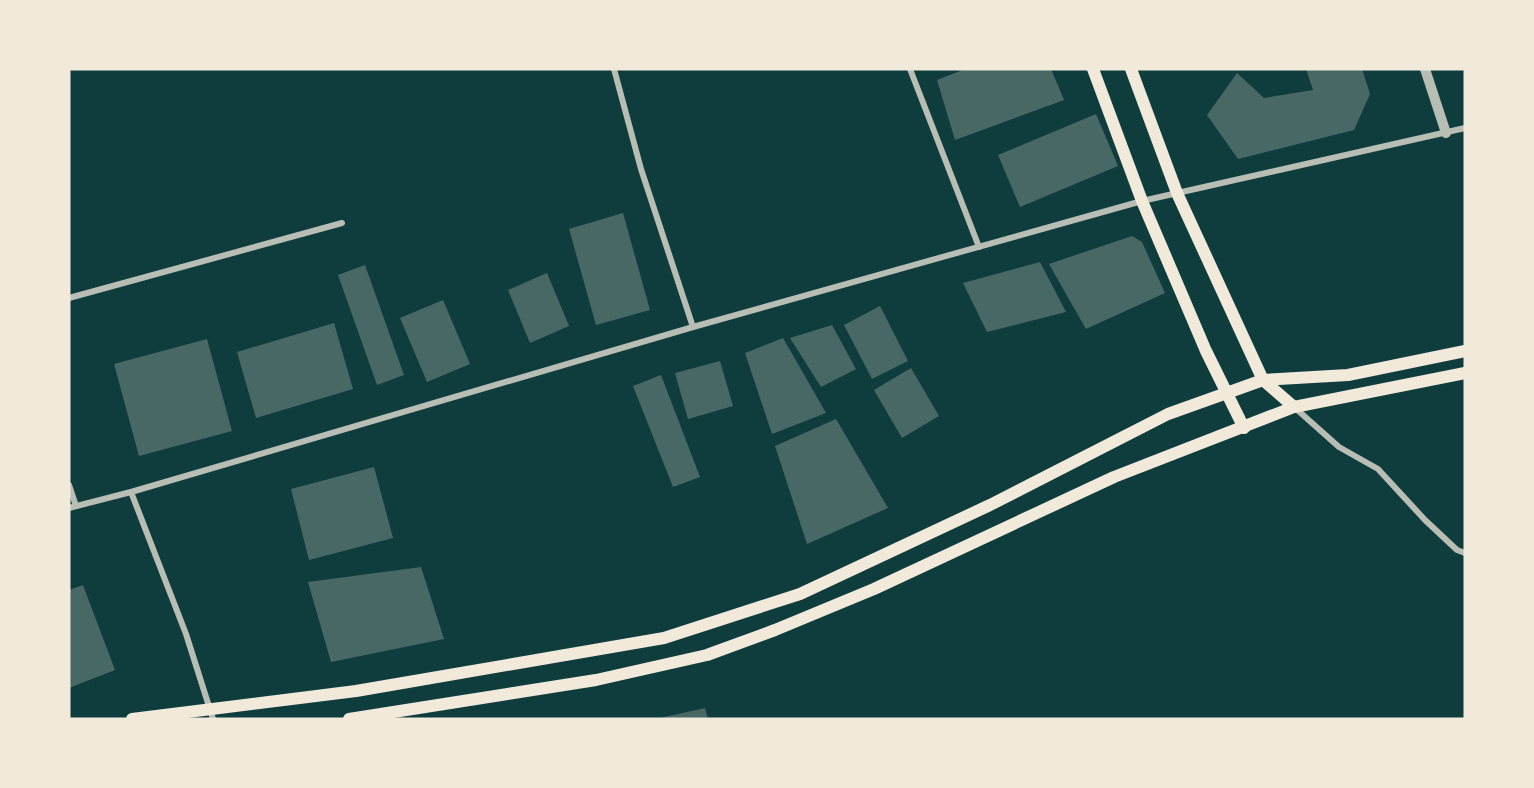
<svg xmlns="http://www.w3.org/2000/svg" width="1534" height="788" font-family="Poppins,sans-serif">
  <rect width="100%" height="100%" fill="#0f3d3e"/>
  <g fill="#486865">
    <polygon points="965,69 1051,69 1064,100 955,140 937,80"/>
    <polygon points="1306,69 1362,69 1370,94 1354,130 1238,159 1207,115 1237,73 1264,98 1313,90"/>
    <polygon points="1096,114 1118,166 1020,207 998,155"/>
    <polygon points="623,213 650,310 596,325 569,229"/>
    <polygon points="1132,236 1142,242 1165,293 1086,329 1049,264"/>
    <polygon points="1040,262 1066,312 987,332 963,283"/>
    <polygon points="365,265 404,375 377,385 338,275"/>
    <polygon points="547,273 569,326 530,343 508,290"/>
    <polygon points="443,300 470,364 427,382 400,318"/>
    <polygon points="880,306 908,361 872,379 844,325"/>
    <polygon points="334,323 353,389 256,418 237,352"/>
    <polygon points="832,325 856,369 821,387 790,338"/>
    <polygon points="783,338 826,413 772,434 745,353"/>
    <polygon points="207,339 232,431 139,456 114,364"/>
    <polygon points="720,361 733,406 688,419 675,373"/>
    <polygon points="911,368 939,416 902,438 874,390"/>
    <polygon points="661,375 700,477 673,487 633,386"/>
    <polygon points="836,419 888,508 807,544 775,446"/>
    <polygon points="374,467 393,538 309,560 291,489"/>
    <polygon points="421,567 444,639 331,662 308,582"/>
    <polygon points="83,585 115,670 69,688 69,590"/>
    <polygon points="705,708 708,719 660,719 660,718"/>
  </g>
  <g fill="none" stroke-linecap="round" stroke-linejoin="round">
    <g stroke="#b8beb3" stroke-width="6">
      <polyline points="614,69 641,169 693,327"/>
      <polyline points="910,69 979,247"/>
      <polyline points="69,298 342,223"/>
      <polyline points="1294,407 1339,447 1378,469 1425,520 1457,550 1465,553"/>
      <polyline points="69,485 76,506"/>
      <polyline points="131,492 186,634 213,719"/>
      <polyline points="69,508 131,492 693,327 1142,201 1465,128"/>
    </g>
    <polyline stroke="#b8beb3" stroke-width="10" points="1425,69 1446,133"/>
    <g stroke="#f1e9da" stroke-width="12">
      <polyline points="1093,69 1142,201 1206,351 1244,428"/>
      <polyline points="1131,69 1177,193 1263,380 1294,407"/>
      <polyline points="132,719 356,691 664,638 800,594 990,505 1168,414 1263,380 1348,375 1465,351"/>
      <polyline points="349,719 596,680 707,655 775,630 874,589 1114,477 1294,407 1465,373"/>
    </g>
  </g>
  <rect width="1534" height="788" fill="none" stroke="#f1e9da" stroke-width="141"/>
</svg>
